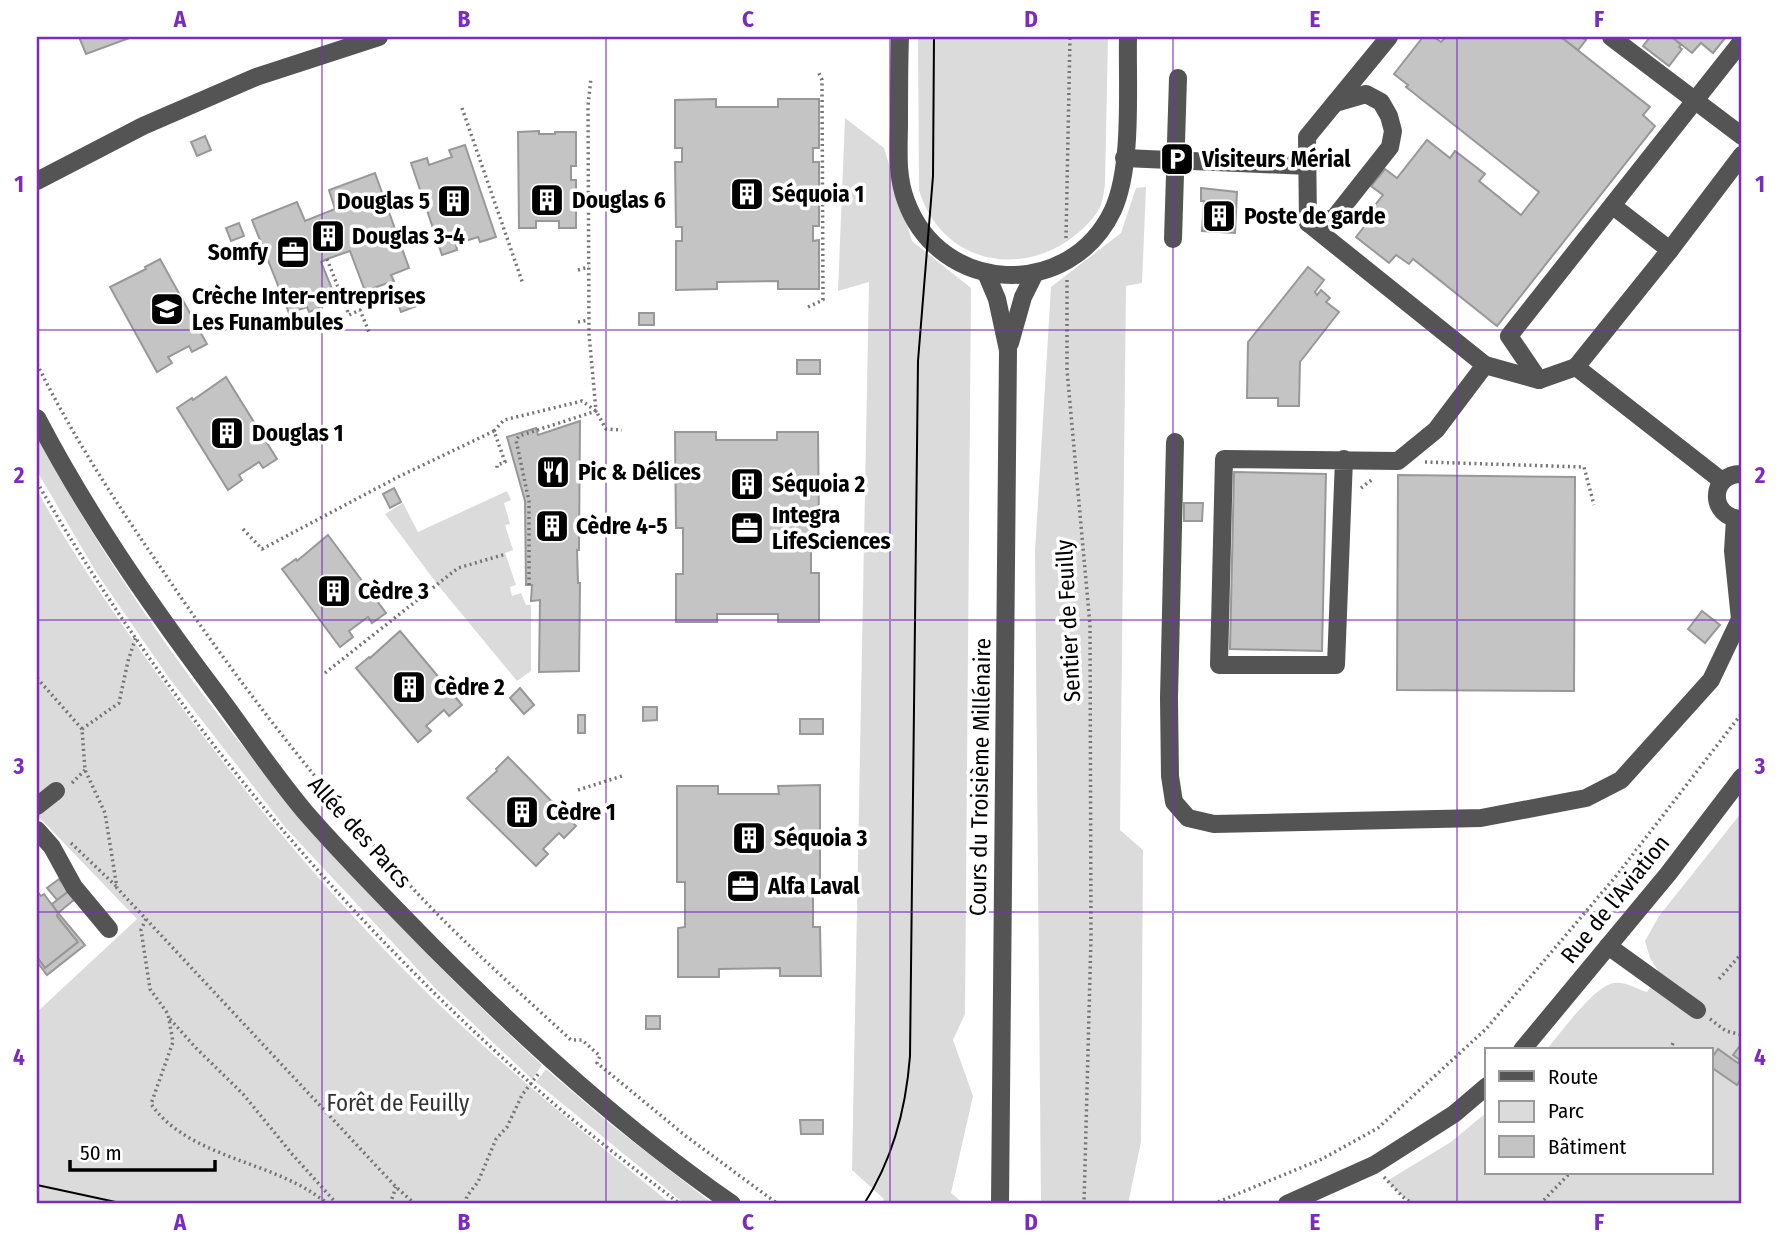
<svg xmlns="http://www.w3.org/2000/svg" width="1779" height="1241" font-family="'Fira Sans Condensed',sans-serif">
  <rect width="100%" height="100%" fill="#fff"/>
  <g fill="#dbdbdb">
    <path d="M918,37h190l-3,147c-1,7 -2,15 -4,21 -7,15 -20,26 -32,35 -57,39 -130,18 -150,-50z"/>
    <polygon points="845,118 884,148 912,241 971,288 965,1014 953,1040 973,1096 951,1193 964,1204 882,1204 884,1199 852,1170 869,282 838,291"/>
    <polygon points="1146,187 1142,283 1126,286 1120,830 1143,850 1141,1142 1128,1204 1041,1204 1035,551 1051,287 1121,233 1136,188"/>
    <path d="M37,437c129,238 307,446 505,628l-10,14 -95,-89 -152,-163 -116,-149 -73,-106 -59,-101z"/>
    <path d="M37,490c33,61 76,122 116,178 78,109 164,214 258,309 82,82 171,154 260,227h-634v-192l100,-93 -100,-104z"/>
    <polygon points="507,491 511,500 504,503 510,524 505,525 513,550 505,553 516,585 510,587 512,596 521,593 526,605 531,605 531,671 517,681 437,584 385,514 403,503 418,532"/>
    <path d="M1742,812v392h-329l-10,-7 -16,-16 64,-39 36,-30v61h224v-123h-165c14,-16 48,-64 68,-67 11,-2 23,6 33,9l13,-18 -10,-16 -5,-17 14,-25z"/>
    <polygon points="546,1069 609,1123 713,1204 685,1204 536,1082"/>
  </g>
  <g fill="#c4c4c4" stroke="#989898" stroke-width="2">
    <polygon points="79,37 132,37 86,54"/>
    <polygon points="1423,37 1434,37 1441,42 1446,37 1561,37 1650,107 1643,115 1655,126 1497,326 1413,259 1409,264 1396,255 1389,263 1356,237 1367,223 1363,220 1383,195 1371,186 1385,169 1397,178 1427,140 1450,158 1455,151 1485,174 1479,181 1521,215 1539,192 1406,87 1408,85 1394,74"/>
    <polygon points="1561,37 1581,37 1586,40 1578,50"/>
    <polygon points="1650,37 1672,37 1681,45 1679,47 1682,49 1669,66 1643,46"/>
    <polygon points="1672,37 1726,37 1713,53 1701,43 1692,53"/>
    <polygon points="716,99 716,107 778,107 778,99 819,99 819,148 813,148 813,162 819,162 819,226 813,226 813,241 819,240 819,289 778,289 778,281 717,282 717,289 676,290 676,241 682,241 682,227 676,227 675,162 682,162 682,148 675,148 675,100"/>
    <polygon points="539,131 539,134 555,134 555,132 576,132 576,166 571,166 571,180 576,180 576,228 559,228 559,221 536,221 536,228 519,228 518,132"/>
    <polygon points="205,136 211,150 197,156 191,142"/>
    <polygon points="465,145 496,237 480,242 478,237 456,244 457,250 442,255 411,163 427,158 429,165 452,157 449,150"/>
    <polygon points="375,173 409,268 391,275 394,281 365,291 350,251 327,259 321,262 337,301 309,312 307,307 289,313 252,220 297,202 305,221 335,209 329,190"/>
    <polygon points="1201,188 1237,192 1235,233 1202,231 1204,201 1201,201"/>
    <polygon points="239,223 244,236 231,241 226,228"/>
    <polygon points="160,259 207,344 192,352 189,346 168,357 172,363 157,372 110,287 146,269 145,267"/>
    <polygon points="1308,267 1324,280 1315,292 1317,295 1321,290 1330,298 1326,302 1339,312 1300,362 1299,406 1278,406 1278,398 1247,398 1248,342"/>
    <polygon points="417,291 422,304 401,312 396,298"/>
    <rect x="639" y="313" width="15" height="12"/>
    <rect x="797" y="360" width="23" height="14"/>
    <polygon points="226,377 277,459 263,468 259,462 239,475 242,480 228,490 177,408 192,398 193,400"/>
    <polygon points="580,421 579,550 577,550 578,583 580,583 579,671 539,672 540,600 531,601 532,585 526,585 525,501 507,437 536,428 538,435"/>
    <polygon points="675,432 716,432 716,440 777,440 777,432 818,432 819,527 811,528 811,573 819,573 819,622 778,622 778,614 717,614 717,622 676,622 676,574 683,574 683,528 676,528"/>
    <polygon points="1234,472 1326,474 1322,651 1230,649"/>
    <polygon points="1398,475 1575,477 1574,691 1397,690"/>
    <polygon points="394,488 401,502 390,508 383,494"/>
    <polygon points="1184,503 1203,503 1202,521 1184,521"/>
    <polygon points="328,535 386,613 372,623 368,617 349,631 353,637 340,647 282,569 296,559 297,561"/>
    <polygon points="1702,611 1720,625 1705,643 1688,629"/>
    <polygon points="400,631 462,705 449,716 444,710 426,726 431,731 418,742 356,668 369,657 370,658"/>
    <polygon points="520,688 534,705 524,714 510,698"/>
    <polygon points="643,707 657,707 657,720 643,721"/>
    <rect x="578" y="715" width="7" height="18"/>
    <rect x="800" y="719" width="23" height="15"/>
    <polygon points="508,757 576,826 564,838 559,833 543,849 548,854 536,866 467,798 497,771 496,769"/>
    <polygon points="820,785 820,882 813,882 813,927 820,927 821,976 780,976 780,968 719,969 719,977 678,977 678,928 685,927 685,882 677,882 677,786 718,786 718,794 779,794 778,786"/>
    <polygon points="59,879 69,891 57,900 47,888"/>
    <polygon points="37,891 41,896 44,894 58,913 57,916 78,942 45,968 37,957"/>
    <polygon points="69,891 75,899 58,913 52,904"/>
    <polygon points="59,914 85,945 47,975 37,962 37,957 45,968 78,942 57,916"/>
    <rect x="646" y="1016" width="14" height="13"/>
    <polygon points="1739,1047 1742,1050 1742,1077 1737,1085 1711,1067 1711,1059 1718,1049 1738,1063 1740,1060 1733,1055"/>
    <polygon points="800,1120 823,1120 823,1134 801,1134"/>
  </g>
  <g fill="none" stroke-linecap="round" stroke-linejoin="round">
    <g stroke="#767676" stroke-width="3.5" stroke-dasharray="2 3.5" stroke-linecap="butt">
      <polyline points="462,108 523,284"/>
      <polyline points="1066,238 1070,37"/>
      <polyline points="327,259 349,315 360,310 369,332"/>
      <polyline points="578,270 589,267"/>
      <polyline points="1067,280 1067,370 1090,625 1091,937 1084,1204"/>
      <polyline points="808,307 823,300 822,80 818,71"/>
      <polyline points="578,322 589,320"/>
      <path d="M37,364c35,71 79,139 124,204 77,115 162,224 256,325 49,52 102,99 154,147h11l18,16 -3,7 90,74 91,67"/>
      <polyline points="494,431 504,420 582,401 596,411 606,429 622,430"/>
      <polyline points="1425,462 1584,467 1594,505"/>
      <path d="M37,482c136,237 317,449 523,627 39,33 80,64 120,95"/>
      <polyline points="1361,488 1374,478"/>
      <polyline points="243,529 262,549 398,477 494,431 505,462 497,465 497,470"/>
      <polyline points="529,585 529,501 516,440 519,436 596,411 589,334 588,106 591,78"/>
      <polyline points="325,673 458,568 506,554"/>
      <polyline points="37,678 82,729 85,770 105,813 117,888 396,1187 415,1204"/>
      <polyline points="82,729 119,703 128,661 136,637"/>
      <polyline points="72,783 85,770"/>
      <polyline points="578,790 622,776"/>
      <polyline points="71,843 116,886"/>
      <path d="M146,919l-5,11 9,59 18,25 5,28 -22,62c32,46 98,55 146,80 11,5 21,13 32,20"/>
      <polyline points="1719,979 1742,953"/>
      <polyline points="170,1019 196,1048 243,1094 292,1154 337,1204"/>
      <polyline points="1710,1019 1726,1031 1742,1035"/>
      <polyline points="1670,1050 1673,1043"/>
      <polyline points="1384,1177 1403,1197 1413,1204"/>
      <polyline points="390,1204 396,1187"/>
      <polyline points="465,1204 467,1196 478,1182 496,1139 507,1127 522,1095 539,1073"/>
      <polyline points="1213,1204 1322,1159 1378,1128 1486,1029 1617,875 1742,713"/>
      <polyline points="1540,1204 1570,1173"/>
    </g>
    <g stroke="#545454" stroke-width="18">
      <path d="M900,37c-1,28 -1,56 -1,85 0,26 -3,53 7,79 34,94 164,100 207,9 20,-44 14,-124 15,-173"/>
      <polyline points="1389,37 1307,137 1308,223 1485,365 1539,380 1576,367 1722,481"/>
      <polyline points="1611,37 1742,136"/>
      <polyline points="1124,158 1308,166"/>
      <polyline points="37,181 143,126 256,77 379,37"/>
      <polyline points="1613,206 1670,250"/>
      <polyline points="1308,223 1334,218 1390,147 1393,131 1389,116 1381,102 1366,94 1335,103"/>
      <polyline points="1173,239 1178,78"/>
      <polyline points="986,273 997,299 1008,350 1000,1204"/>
      <polyline points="1010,343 1023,297 1035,273"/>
      <polyline points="1576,367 1670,250 1742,155"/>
      <polyline points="1539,380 1509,336 1742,41"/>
      <path d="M37,418c50,96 112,185 177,272 30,40 59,84 92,123 41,47 85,91 128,135 93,93 190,181 298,256"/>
      <polyline points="1175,442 1169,698 1170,776 1174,802 1188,818 1214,824 1481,818 1586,798 1621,780 1711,680 1740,619 1733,551 1735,519"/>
      <polyline points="1344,459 1336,665 1219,665 1224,459 1398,461 1436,430 1485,365"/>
      <path d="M1742,474c-33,-1 -34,44 0,45"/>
      <polyline points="37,806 56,791"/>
      <polyline points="37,830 52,847 74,887 109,929"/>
      <polyline points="1608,946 1697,1010"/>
      <polyline points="1522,1050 1668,874 1742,777"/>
      <polyline points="1287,1204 1374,1165 1454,1114 1487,1086"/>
    </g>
    <g stroke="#000" stroke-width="2">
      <polyline points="37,1185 125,1204"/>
      <path d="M864,1204c29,-45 42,-95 46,-148l8,-695 15,-185 1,-139"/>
    </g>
  </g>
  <path fill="none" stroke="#7b2cbf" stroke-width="2" stroke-opacity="0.55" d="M322,37v1167M606,37v1167M890,37v1167M1173,37v1167M1457,37v1167M37,330h1705M37,620h1705M37,912h1705"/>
  <defs>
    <g id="parking-square" transform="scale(1.75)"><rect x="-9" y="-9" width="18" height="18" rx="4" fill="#000" stroke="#fff"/><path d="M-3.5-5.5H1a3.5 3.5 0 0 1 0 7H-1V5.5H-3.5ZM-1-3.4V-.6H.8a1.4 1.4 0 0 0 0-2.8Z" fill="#fff"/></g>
    <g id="building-square" transform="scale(1.75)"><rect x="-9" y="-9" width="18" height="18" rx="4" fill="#000" stroke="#fff"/><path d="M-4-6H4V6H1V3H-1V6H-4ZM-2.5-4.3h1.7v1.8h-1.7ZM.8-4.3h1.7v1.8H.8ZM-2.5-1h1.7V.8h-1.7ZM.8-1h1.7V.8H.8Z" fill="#fff"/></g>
    <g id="office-square" transform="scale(1.75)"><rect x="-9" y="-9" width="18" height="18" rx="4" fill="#000" stroke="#fff"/><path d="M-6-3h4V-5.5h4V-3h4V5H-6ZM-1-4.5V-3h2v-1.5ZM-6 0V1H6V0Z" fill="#fff"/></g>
    <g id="school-square" transform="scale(1.75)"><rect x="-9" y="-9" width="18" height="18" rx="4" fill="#000" stroke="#fff"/><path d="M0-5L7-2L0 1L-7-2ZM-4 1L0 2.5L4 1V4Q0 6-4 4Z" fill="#fff"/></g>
    <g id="restaurant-square" transform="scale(1.75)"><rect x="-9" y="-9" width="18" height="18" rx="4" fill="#000" stroke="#fff"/><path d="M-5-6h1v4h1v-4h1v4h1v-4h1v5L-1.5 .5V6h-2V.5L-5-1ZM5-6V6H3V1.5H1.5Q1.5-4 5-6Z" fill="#fff"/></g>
  </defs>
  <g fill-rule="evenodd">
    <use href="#parking-square" x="1177" y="159"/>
    <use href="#building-square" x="747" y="194"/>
    <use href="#building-square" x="547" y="200"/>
    <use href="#building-square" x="454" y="201"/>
    <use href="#building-square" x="1219" y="216"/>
    <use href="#building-square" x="328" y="236"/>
    <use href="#office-square" x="293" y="252"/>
    <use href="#school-square" x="167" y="309"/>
    <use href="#building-square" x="227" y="433"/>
    <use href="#restaurant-square" x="553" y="472"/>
    <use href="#building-square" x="747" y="484"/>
    <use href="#building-square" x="552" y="526"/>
    <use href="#office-square" x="747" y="528"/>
    <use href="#building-square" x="334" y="591"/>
    <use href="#building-square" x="409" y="687"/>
    <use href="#building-square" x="522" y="812"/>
    <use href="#building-square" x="749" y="838"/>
    <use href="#office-square" x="743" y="886"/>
  </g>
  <g text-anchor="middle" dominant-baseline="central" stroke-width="7" stroke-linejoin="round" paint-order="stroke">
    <g font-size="23" font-weight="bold" fill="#000" stroke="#fff" text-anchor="start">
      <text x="1202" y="159">Visiteurs Mérial</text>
      <text x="772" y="194">Séquoia 1</text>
      <text x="572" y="200">Douglas 6</text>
      <text x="430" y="201" text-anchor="end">Douglas 5</text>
      <text x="1244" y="216">Poste de garde</text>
      <text x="352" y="236">Douglas 3-4</text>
      <text x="268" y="252" text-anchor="end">Somfy</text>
      <text x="192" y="296">Crèche Inter-entreprises<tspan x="192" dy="26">Les Funambules</tspan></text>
      <text x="252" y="433">Douglas 1</text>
      <text x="578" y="472">Pic &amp; Délices</text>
      <text x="772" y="484">Séquoia 2</text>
      <text x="772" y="515">Integra<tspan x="772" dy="26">LifeSciences</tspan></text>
      <text x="576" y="526">Cèdre 4-5</text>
      <text x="358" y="591">Cèdre 3</text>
      <text x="434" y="687">Cèdre 2</text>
      <text x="546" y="812">Cèdre 1</text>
      <text x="774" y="838">Séquoia 3</text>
      <text x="768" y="886">Alfa Laval</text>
    </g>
    <g font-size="23" fill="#000" stroke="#fff">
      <text transform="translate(1068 621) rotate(-93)">Sentier de Feuilly</text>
      <text transform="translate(980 777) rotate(-89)">Cours du Troisième Millénaire</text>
      <text transform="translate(360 832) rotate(48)">Allée des Parcs</text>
      <text transform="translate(1615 899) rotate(-51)">Rue de l'Aviation</text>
    </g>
    <g font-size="23" fill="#323232" stroke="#fff">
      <text x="398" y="1103">Forêt de Feuilly</text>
    </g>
  </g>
  <rect width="1779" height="1241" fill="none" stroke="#ffffff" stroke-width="77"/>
  <rect x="1485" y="1048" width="228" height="126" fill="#ffffff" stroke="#999999" stroke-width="2"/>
  <rect x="1499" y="1071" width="35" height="10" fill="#545454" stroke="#999999" stroke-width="2"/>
  <text x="1548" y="1084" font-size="21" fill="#000000">Route</text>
  <rect x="1499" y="1101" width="35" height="21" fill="#dbdbdb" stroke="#999999" stroke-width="2"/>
  <text x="1548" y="1118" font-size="21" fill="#000000">Parc</text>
  <rect x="1499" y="1136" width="35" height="21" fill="#c4c4c4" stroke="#999999" stroke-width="2"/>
  <text x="1548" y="1154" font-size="21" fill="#000000">Bâtiment</text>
  <path d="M70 1160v10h145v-10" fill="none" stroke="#000000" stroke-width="3.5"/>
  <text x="80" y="1160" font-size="21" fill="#000000" stroke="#ffffff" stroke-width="5" paint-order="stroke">50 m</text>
  <rect x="38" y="38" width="1702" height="1164" fill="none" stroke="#7b2cbf" stroke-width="2.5"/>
  <g font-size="23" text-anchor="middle" font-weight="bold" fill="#7b2cbf">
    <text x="180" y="27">A</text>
    <text x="464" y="27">B</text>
    <text x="748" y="27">C</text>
    <text x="1031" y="27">D</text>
    <text x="1315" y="27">E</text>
    <text x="1599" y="27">F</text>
    <text x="19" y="192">1</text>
    <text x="1760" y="192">1</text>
    <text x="19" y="483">2</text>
    <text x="1760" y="483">2</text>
    <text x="19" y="774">3</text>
    <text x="1760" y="774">3</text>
    <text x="19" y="1065">4</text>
    <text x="1760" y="1065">4</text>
    <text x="180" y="1230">A</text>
    <text x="464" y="1230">B</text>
    <text x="748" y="1230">C</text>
    <text x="1031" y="1230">D</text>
    <text x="1315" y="1230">E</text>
    <text x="1599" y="1230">F</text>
  </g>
</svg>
